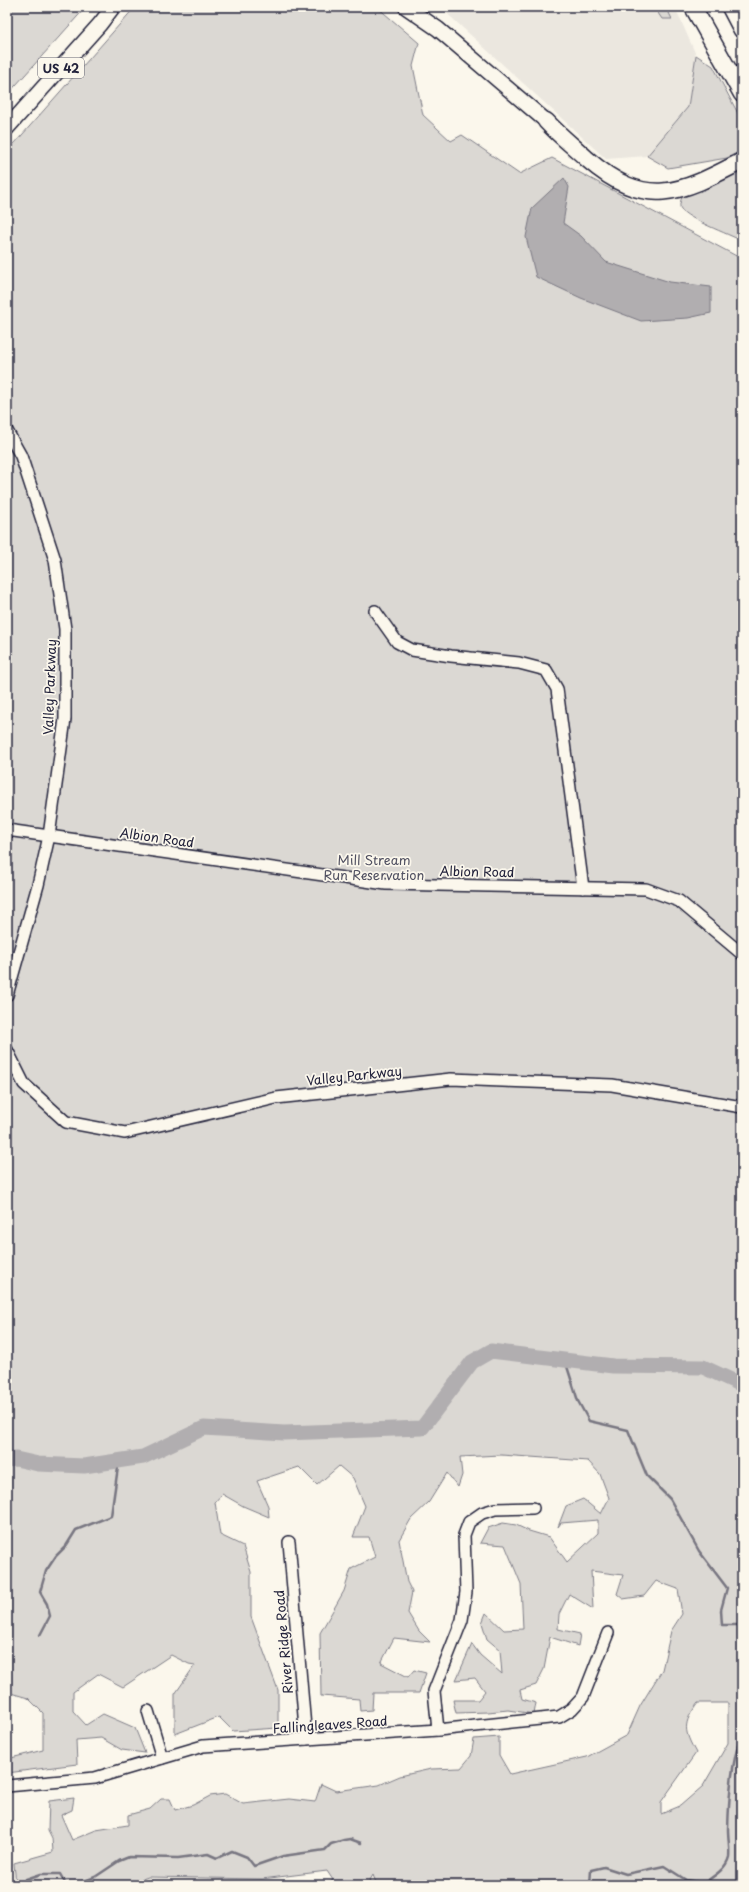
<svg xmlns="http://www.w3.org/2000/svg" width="749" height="1892" font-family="'Playpen Sans',sans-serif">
  <rect width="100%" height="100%" fill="#fbf7ec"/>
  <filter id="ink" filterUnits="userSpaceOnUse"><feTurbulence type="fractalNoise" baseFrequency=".025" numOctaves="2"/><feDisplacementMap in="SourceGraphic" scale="8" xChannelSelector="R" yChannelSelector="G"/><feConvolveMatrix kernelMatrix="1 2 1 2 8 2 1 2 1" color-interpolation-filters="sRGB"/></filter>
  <g filter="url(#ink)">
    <polygon fill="#ebe7df" points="440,7 675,7 696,55 688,107 647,156 606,159"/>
    <g fill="#dbd8d3" stroke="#7e7d87" fill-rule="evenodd">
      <polygon points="7,7 86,7 7,95"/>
      <path d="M135,7h242l42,36 -6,23 10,49 28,26 11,-6 57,39 33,-16 190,101v1626h-365l-4,-10 -6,10h-42l8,-5 -6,-9 -65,8 -114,-2 -23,8h-109l-2,-22 39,-11 -1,-14 -4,-8 1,-29 25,-3 -2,12 -11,5 11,25 24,-10 32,-5v-10l22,-6 11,-10h9l5,11 18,-5 17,-9 15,-2 18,10 46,-5 26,3 6,-18 15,7 43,-6 21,-9 31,-7 30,-1 10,-12 3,-17 25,-2v18l11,19 77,-17 40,-22 13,-29 22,-36 9,-39 11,-17 -4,-25 -22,-8 -12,15 -21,3 -6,-5 6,-19 -32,-4 2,38 -24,-15 -10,20 -1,15 22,5 -2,12 -28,-9 -6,32 -8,16 -16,5 2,9 14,4 -2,11 -26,-4 -20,2 -32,1 -3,-13h25l7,-9 -10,-13 -19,2 16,-36 8,11 22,19 -2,-24 -13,-11 -5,-16 4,-10 18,17 19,-1 -2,-45 -16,-39 -25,-2 8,-15 15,-5 13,2 13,6 20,6 18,25 31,-29v-13l-37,3 -3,4 8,-21 17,-7 18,15 8,-16 -9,-24 -12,-13 -87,-6 -41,2 2,18 -4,12 -11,-14 -18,29 -18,17 -12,21 8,42 5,10 -4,21 11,18 11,11 -36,-4 -13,25 27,14 6,-7 12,3 -7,20h-46l-1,17 -12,1 -1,-12 -38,-3 -1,-63 24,-42 7,-22 24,-12 -6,-20h-16l12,-31 -12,-28 -14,-12 -22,19 -18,-18 -42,14 11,25 1,11 -26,-11 -21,-12 -7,8 5,33 23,11 8,26v45l27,73v38l-45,3 -14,-14 -44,17v-40l20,-29 -6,-1 -18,-9 -48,32 -25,-13 -25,18v19l13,14 17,-11 32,14 10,25 -23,-3 -21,-12 -25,2 1,24 -70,9v-14l36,-9v-37l-15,-15 -21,-6v-1540zM698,1703h30v40l-25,43 -23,20 -19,8v-12l35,-49c-12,-22 -14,-29 2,-50z"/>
      <polygon points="654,7 666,7 672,19 662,19"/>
      <polygon points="696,55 713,66 742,121 742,150 727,158 668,168 647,156 688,107"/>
      <path d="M742,167v74c-13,-7 -55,-22 -61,-32 -3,-4 1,-11 2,-15z"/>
    </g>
    <polygon fill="#b1aeb0" stroke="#787681" points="564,178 569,187 563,223 581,236 606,262 670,282 711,287 711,313 688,318 641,321 581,298 536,277 526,237 532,208"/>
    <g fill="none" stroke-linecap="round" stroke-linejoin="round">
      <g stroke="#787681" stroke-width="2.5">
        <polyline points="565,1360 578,1401 589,1421 628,1430 647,1476 670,1499 699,1551 727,1588 721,1610 722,1625 742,1625"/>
        <polyline points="40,1635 50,1616 47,1604 40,1592 46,1571 56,1556 66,1546 76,1530 111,1516 119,1460"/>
        <polyline points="742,1707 742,1722"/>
        <polyline points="26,1879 41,1874 60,1874 65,1883 74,1885 95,1877 119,1861 129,1857 178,1858 208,1854 217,1858 232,1851 247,1857 254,1866 283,1856 325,1850 331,1844 344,1840 350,1839 361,1843"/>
        <path d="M590,1885l1,-15 13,-3 22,7 38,-8 22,14 18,3c10,-7 22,-14 25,-26 1,-9 -1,-19 -1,-28 1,-32 3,-66 14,-96"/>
      </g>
      <polyline stroke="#b1aeb0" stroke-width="15" points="7,1460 16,1459 38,1464 84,1466 143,1457 204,1428 284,1433 422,1428 472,1362 491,1351 613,1366 703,1367 742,1385"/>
      <g stroke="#22223b" stroke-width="14">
        <g id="minor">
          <polyline points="7,431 21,456 55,560 65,629 65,719 49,836 38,885 7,995"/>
          <polyline points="375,611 397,642 412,650 451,656 519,663 546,670 557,689 583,888"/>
          <polyline points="7,830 386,884 646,889 679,901 742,954"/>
          <polyline points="7,1050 24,1084 66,1122 125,1133 276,1098 451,1079 612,1085 742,1107"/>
          <polyline points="289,1542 306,1739"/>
          <polyline points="148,1711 162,1758"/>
          <polyline points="438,1730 434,1691 462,1620 466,1592 464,1535 469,1522 482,1513 495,1509 533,1508"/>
          <polyline points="7,1786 95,1778 203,1746 438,1730 559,1717 572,1709 583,1697 608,1633"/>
        </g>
      </g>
      <g stroke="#22223b" stroke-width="17">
        <g id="major">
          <polyline points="406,7 438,29 546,121"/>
          <polyline points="7,128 100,24 113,7"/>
        </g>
      </g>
      <g stroke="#22223b" stroke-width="19">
        <g id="highway">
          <polyline points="693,7 742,94"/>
          <polyline points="730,7 742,30"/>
          <path d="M546,121c13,14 27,25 41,38 59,51 92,35 155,2"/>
        </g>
      </g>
      <use href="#minor" stroke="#fbf7ec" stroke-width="11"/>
      <use href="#major" stroke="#fbf7ec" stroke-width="14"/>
      <use href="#highway" stroke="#fbf7ec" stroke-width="16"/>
    </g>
  </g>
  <g text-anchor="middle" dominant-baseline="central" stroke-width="3.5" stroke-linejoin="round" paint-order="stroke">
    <rect fill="#fbf7ec" stroke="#636270" stroke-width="1" x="38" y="58" width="46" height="20" rx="3"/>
    <g font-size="12" font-weight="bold" fill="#22223b">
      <text x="61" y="68">US 42</text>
    </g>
    <g font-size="13" fill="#22223b" stroke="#fbf7ec">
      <text transform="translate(49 687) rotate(-88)">Valley Parkway</text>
      <text transform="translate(157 837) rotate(8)">Albion Road</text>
      <text transform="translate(477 871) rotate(1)">Albion Road</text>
      <text transform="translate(354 1075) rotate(-6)">Valley Parkway</text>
      <text transform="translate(283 1642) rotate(-95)">River Ridge Road</text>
      <text transform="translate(330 1724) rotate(-4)">Fallingleaves Road</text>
    </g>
    <g font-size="13" fill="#505061" stroke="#fbf7ec">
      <text x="374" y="859">Mill Stream<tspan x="374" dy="15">Run Reservation</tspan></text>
    </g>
  </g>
  <rect width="749" height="1892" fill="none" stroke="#fbf7ec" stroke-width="24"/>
  <rect x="12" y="12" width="725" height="1868" fill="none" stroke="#22223b" stroke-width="1.5" filter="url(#ink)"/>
</svg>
